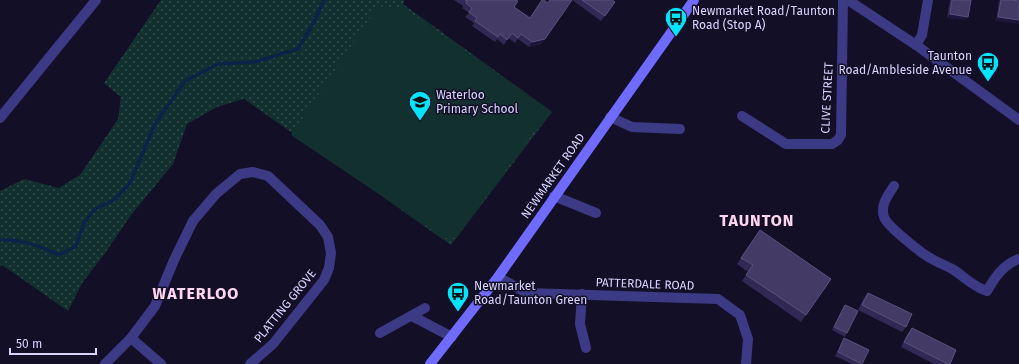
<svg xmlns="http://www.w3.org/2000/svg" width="1019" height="364" font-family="'Fira Sans',sans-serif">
  <defs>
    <pattern id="green-dots" width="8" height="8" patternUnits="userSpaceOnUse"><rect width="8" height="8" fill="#12302f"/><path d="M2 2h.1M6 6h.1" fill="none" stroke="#344d4e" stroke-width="1.8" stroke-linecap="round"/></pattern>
  </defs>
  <rect width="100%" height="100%" fill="#130f26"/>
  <polygon fill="url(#green-dots)" points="161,0 405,0 403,4 552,112 451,245 244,99 217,107 187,124 173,164 131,215 103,256 82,283 68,311 2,265 0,267 0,191 24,179 59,188 80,175 118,119 121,97 104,83"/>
  <polygon fill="#12302f" points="378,6 405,9 550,110 456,238 444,238 291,135"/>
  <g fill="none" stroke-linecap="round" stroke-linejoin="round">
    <path stroke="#0c2248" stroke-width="3.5" d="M0,240c22,-1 39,6 59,15l17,-9 8,-23 11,-14 19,-9 16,-17 25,-59 30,-43 33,-17 36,-2 44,-13 16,-27 10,-22"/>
    <g stroke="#3d3a85" stroke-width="10">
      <polyline points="848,0 916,45 1019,120"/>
      <polyline points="916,45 922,35 928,0"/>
      <polyline points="742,116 786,144 832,144 838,140 841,135 843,0"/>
      <polyline points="610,117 632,127 680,129"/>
      <polyline points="0,118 96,0"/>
      <path d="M894,186c-6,9 -14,19 -10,31 3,9 38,37 48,42 7,4 15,7 22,11 12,8 18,16 33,21 8,-14 17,-27 32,-32"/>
      <polyline points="554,196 596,213"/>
      <polyline points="498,277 527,293 718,299 740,315 748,339 746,364"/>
      <polyline points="582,294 580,324 586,348"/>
      <polyline points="412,316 452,337"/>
      <polyline points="380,333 425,308"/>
      <polyline points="131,338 161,364"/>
      <polyline points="105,364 131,338 155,306 174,260 193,221 216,194 240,174 253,172 268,176 320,225 328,237 331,253 329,268 324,280 273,344 250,364"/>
    </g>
    <polyline stroke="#6f6bff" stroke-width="10" points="430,364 498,277 694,0"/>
  </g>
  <g fill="#312854">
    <polygon points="454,0 516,0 514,7 530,18 548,3 550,0 612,0 615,2 601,21 572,0 541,44 529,47 518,39 515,43 508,38 504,45 497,39 495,42 472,26 474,23 465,17 469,13 462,8 463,6"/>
    <polygon points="950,0 971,0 968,17 966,20 947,18"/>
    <polygon points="1000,0 1019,1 996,21 999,2"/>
    <polygon points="760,230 831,279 801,322 742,281 748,272 737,264"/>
    <polygon points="868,293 906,327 902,332 858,310 864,298"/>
    <polygon points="845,305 847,333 845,337 832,330 843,308"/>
    <polygon points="912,328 950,364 934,364 901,347 908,333"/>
    <polygon points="844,338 862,364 852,364 835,356"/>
  </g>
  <g fill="#1d163a">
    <polygon points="572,0 541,44 529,47 532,42"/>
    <polygon points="950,14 968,17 966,20 947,18"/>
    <polygon points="998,17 1019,20 1019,24 996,21"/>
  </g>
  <g fill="#433a66" stroke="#5a527e">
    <polygon points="465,0 516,0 518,1 514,7 530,18 542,0 544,0 548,3 550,0 572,0 545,39 532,42 521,34 518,38 512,33 507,40 500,34 498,37 475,21 477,18 469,12 472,8 466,3 467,1"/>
    <polygon points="582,0 612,0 615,2 605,16"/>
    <polygon points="952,0 971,0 968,17 950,14"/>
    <polygon points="1001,0 1012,0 1019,1 1019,20 998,17"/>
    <polygon points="760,230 831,279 806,315 746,275 753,265 741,258"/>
    <polygon points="868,293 912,314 906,327 862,305"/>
    <polygon points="845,305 858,311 847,333 834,327"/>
    <polygon points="912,328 956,350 950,364 948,364 904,342"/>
    <polygon points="844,338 869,350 862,364 838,352"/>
  </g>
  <defs>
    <g id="bus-pin" transform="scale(1.15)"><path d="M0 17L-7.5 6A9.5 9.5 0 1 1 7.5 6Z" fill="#00e5ff" stroke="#130f26"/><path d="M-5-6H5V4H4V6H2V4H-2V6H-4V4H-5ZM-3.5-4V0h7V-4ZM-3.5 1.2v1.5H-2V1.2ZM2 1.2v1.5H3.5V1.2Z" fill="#111"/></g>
    <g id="school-pin" transform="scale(1.15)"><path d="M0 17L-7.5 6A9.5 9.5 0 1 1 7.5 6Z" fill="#00e5ff" stroke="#130f26"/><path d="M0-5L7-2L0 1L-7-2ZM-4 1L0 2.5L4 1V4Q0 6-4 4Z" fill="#111"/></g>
  </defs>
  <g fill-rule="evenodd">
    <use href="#bus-pin" x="676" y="18"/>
    <use href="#bus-pin" x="988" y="63"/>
    <use href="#school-pin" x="420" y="102"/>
    <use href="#bus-pin" x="458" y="293"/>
  </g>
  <g text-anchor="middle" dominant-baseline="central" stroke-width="3" stroke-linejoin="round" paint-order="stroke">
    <g font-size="12" fill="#d9d4ff" stroke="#130f26" text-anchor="start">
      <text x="692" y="11">Newmarket Road/Taunton<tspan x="692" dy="14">Road (Stop A)</tspan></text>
      <text x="972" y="56" text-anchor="end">Taunton<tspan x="972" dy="14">Road/Ambleside Avenue</tspan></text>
      <text x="436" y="95">Waterloo<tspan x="436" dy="14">Primary School</tspan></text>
      <text x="474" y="286">Newmarket<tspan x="474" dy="14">Road/Taunton Green</tspan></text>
    </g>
    <g font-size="12" fill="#d9d4ff" stroke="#130f26">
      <text transform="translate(827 98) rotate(-87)">CLIVE STREET</text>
      <text transform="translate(553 176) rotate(-55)">NEWMARKET ROAD</text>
      <text transform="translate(645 284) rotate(2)">PATTERDALE ROAD</text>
      <text transform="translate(285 306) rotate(-51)">PLATTING GROVE</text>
    </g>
    <g font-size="16" font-weight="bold" letter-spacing="1" fill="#ffd6f0" stroke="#130f26">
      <text x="757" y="220">TAUNTON</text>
      <text x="196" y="293">WATERLOO</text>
    </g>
  </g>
  <path d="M10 348v6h86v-6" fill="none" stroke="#d9d4ff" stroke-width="2"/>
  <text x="16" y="348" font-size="12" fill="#d9d4ff" stroke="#130f26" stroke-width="3" paint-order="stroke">50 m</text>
</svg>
